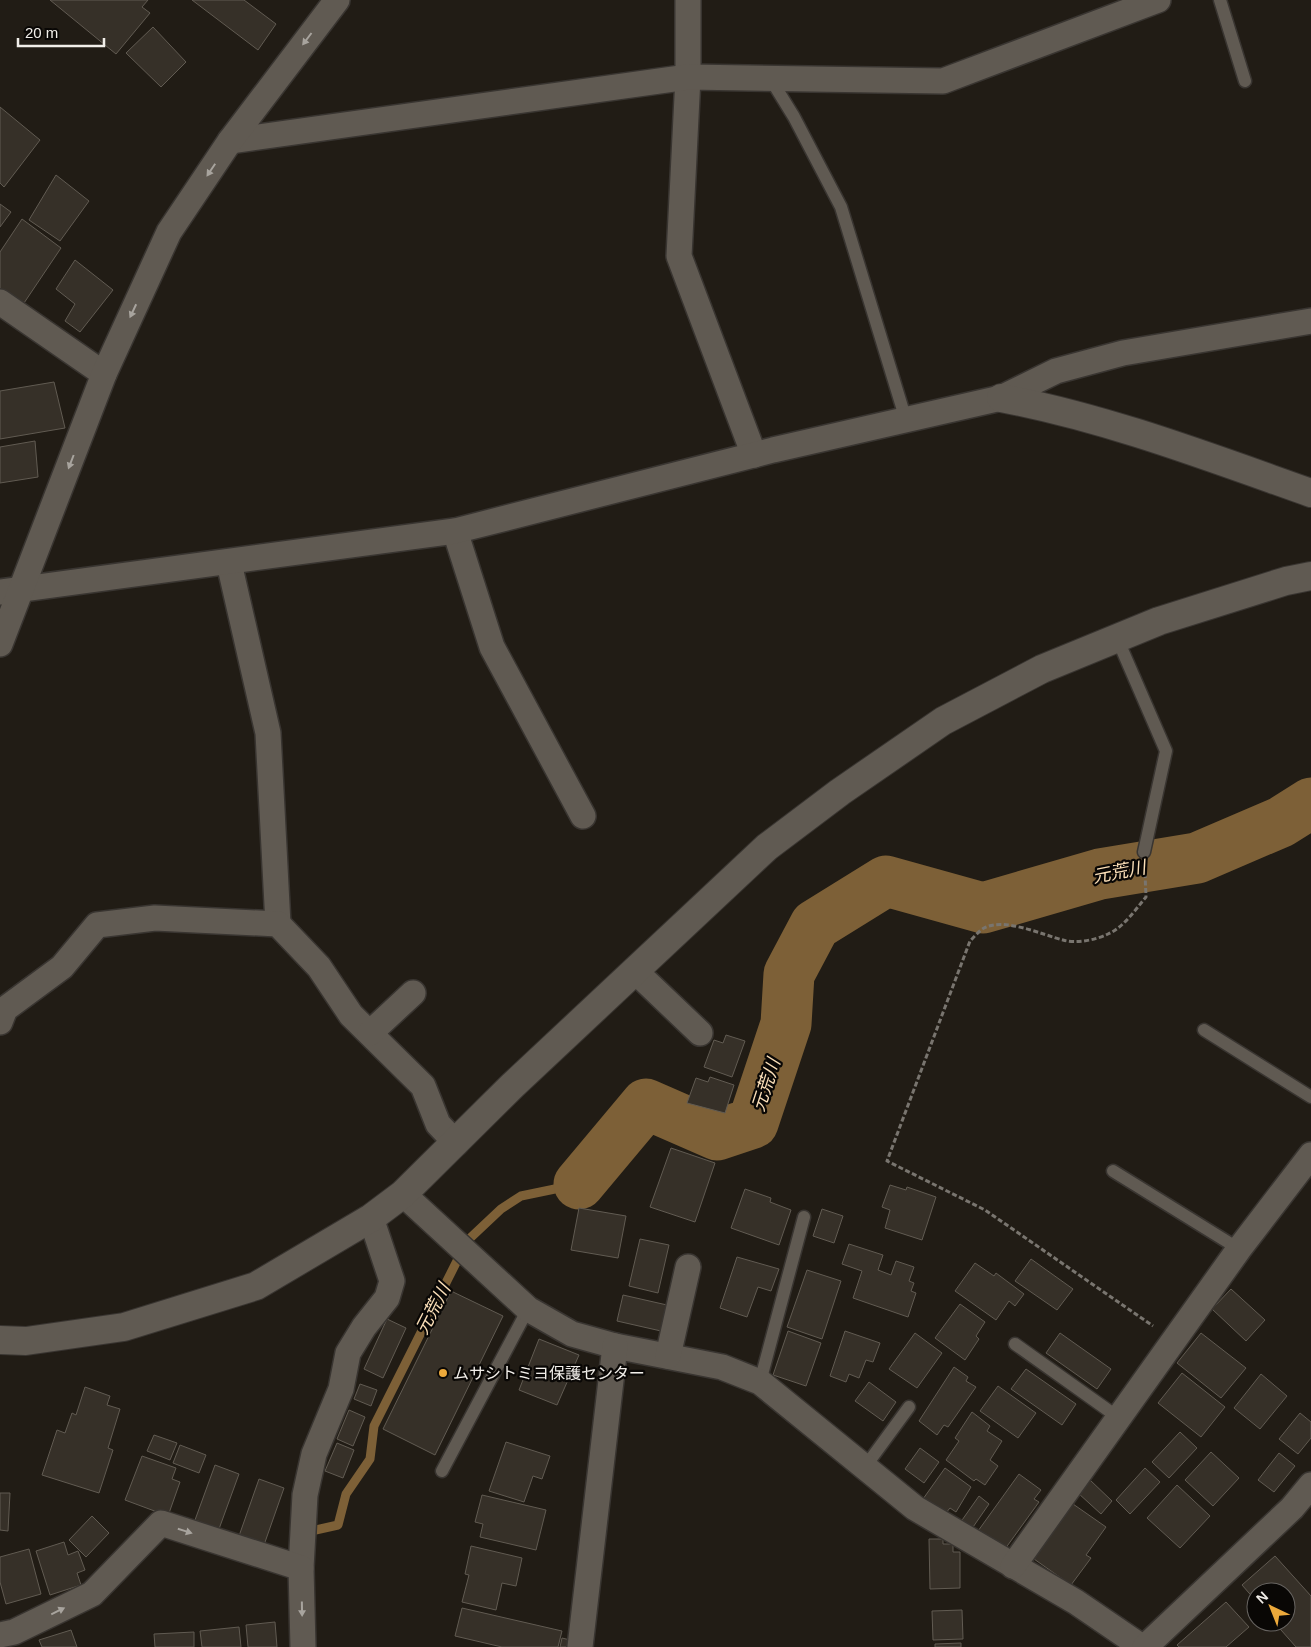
<svg xmlns="http://www.w3.org/2000/svg" width="1311" height="1647" font-family="Arial,'Noto Sans JP',sans-serif">
  <rect width="100%" height="100%" fill="#211c15"/>
  <g fill="none" stroke-linecap="round" stroke-linejoin="round">
    <polyline stroke="#7d6037" stroke-width="9" points="311,1531 338,1525 346,1494 370,1459 374,1426 467,1241 501,1209 521,1196 579,1184"/>
    <polyline stroke="#7d6037" stroke-width="51" points="579,1184 646,1104 717,1135 753,1123 786,1024 789,974 815,925 886,881 983,908 1100,874 1197,858 1281,822 1311,803"/>
  </g>
  <g fill="#363028" stroke="#615b52">
    <polygon points="50,0 148,0 142,7 150,13 116,54"/>
    <polygon points="192,0 244,0 276,24 258,50"/>
    <polygon points="153,27 186,62 161,87 126,53"/>
    <polygon points="0,107 40,140 4,187 0,183"/>
    <polygon points="56,175 89,201 60,241 29,220"/>
    <polygon points="0,204 11,212 0,227"/>
    <polygon points="22,219 61,248 22,306 0,291 0,252"/>
    <polygon points="75,260 113,290 80,332 65,321 75,304 56,289"/>
    <polygon points="54,382 65,428 0,439 0,391"/>
    <polygon points="35,441 38,477 0,483 0,447"/>
    <polygon points="726,1035 745,1041 732,1077 704,1067 714,1040 723,1043"/>
    <polygon points="710,1077 734,1085 725,1113 687,1103 696,1078 708,1082"/>
    <polygon points="671,1148 715,1163 695,1222 650,1207"/>
    <polygon points="890,1185 906,1190 907,1187 936,1197 922,1240 885,1228 890,1210 882,1207"/>
    <polygon points="745,1189 771,1198 770,1202 791,1210 779,1245 731,1228"/>
    <polygon points="579,1208 626,1216 618,1258 571,1250"/>
    <polygon points="822,1209 843,1216 834,1243 813,1236"/>
    <polygon points="640,1239 669,1245 658,1293 629,1286"/>
    <polygon points="849,1244 883,1255 878,1270 891,1275 896,1261 914,1267 909,1281 914,1283 911,1291 916,1293 908,1317 853,1298 862,1271 842,1264"/>
    <polygon points="737,1257 779,1269 771,1291 758,1287 747,1317 720,1308"/>
    <polygon points="1031,1259 1073,1289 1057,1310 1015,1281"/>
    <polygon points="975,1263 994,1276 996,1273 1024,1294 1015,1306 1009,1301 996,1320 955,1291"/>
    <polygon points="807,1270 841,1281 822,1339 787,1327"/>
    <polygon points="1231,1289 1265,1320 1246,1341 1212,1309"/>
    <polygon points="451,1291 503,1316 435,1455 383,1429"/>
    <polygon points="623,1295 667,1305 661,1331 617,1321"/>
    <polygon points="960,1304 985,1322 976,1336 979,1339 965,1360 935,1338"/>
    <polygon points="387,1319 406,1328 383,1378 364,1369"/>
    <polygon points="788,1331 821,1343 806,1386 773,1375"/>
    <polygon points="845,1331 880,1343 873,1362 866,1360 859,1378 849,1374 846,1382 830,1376"/>
    <polygon points="915,1333 942,1353 917,1388 889,1369"/>
    <polygon points="1060,1333 1111,1369 1097,1389 1046,1353"/>
    <polygon points="1201,1333 1246,1368 1221,1398 1177,1363"/>
    <polygon points="539,1339 579,1355 557,1405 519,1390"/>
    <polygon points="954,1367 968,1377 966,1381 976,1387 948,1427 944,1425 937,1435 919,1421"/>
    <polygon points="1026,1369 1076,1404 1062,1425 1011,1389"/>
    <polygon points="1182,1373 1225,1407 1201,1437 1158,1403"/>
    <polygon points="1261,1374 1287,1396 1260,1429 1234,1408"/>
    <polygon points="869,1382 896,1402 883,1421 855,1401"/>
    <polygon points="360,1384 377,1390 371,1406 354,1399"/>
    <polygon points="998,1386 1036,1413 1018,1438 980,1411"/>
    <polygon points="85,1387 110,1396 107,1405 120,1409 108,1448 113,1450 99,1493 42,1475 57,1430 65,1433 72,1413 76,1415"/>
    <polygon points="349,1410 365,1417 353,1446 337,1439"/>
    <polygon points="972,1412 990,1426 987,1431 1002,1441 990,1460 998,1466 985,1485 976,1479 974,1481 946,1460 959,1441 955,1438"/>
    <polygon points="1300,1413 1311,1422 1311,1438 1298,1454 1279,1439"/>
    <polygon points="1180,1432 1197,1448 1169,1478 1152,1462"/>
    <polygon points="154,1435 177,1443 170,1460 147,1451"/>
    <polygon points="506,1442 550,1456 542,1479 533,1476 524,1502 489,1491"/>
    <polygon points="337,1443 354,1450 343,1478 325,1471"/>
    <polygon points="180,1445 206,1455 199,1473 173,1463"/>
    <polygon points="920,1448 939,1462 924,1483 905,1469"/>
    <polygon points="1211,1452 1239,1478 1213,1506 1185,1480"/>
    <polygon points="1279,1453 1295,1466 1274,1492 1258,1480"/>
    <polygon points="142,1456 176,1468 172,1479 180,1482 168,1516 125,1500"/>
    <polygon points="215,1465 239,1474 219,1529 195,1520"/>
    <polygon points="945,1468 971,1487 956,1512 950,1508 945,1514 923,1499"/>
    <polygon points="1145,1468 1160,1482 1130,1514 1116,1500"/>
    <polygon points="1019,1474 1041,1490 1034,1499 1039,1502 1005,1549 978,1531"/>
    <polygon points="259,1479 284,1488 264,1545 239,1536"/>
    <polygon points="1090,1480 1112,1501 1101,1514 1078,1493"/>
    <polygon points="1177,1485 1210,1516 1180,1548 1147,1518"/>
    <polygon points="0,1493 10,1493 8,1531 0,1530"/>
    <polygon points="482,1495 546,1510 536,1550 480,1537 483,1524 475,1522"/>
    <polygon points="979,1496 989,1504 971,1530 960,1523"/>
    <polygon points="1073,1504 1106,1527 1086,1555 1091,1558 1071,1585 1034,1559"/>
    <polygon points="92,1516 109,1533 86,1557 69,1540"/>
    <polygon points="929,1539 943,1539 943,1544 953,1544 953,1552 960,1552 960,1588 930,1589"/>
    <polygon points="64,1542 68,1555 78,1551 85,1570 77,1573 81,1585 50,1595 36,1551"/>
    <polygon points="471,1546 522,1558 516,1586 502,1583 496,1610 462,1602 469,1575 465,1574"/>
    <polygon points="29,1549 41,1594 6,1604 0,1582 0,1557"/>
    <polygon points="1275,1556 1311,1596 1311,1647 1296,1647 1274,1622 1286,1622 1286,1592 1256,1592 1256,1601 1242,1585"/>
    <polygon points="1226,1602 1249,1627 1226,1647 1179,1647 1177,1645"/>
    <polygon points="462,1608 562,1631 558,1647 502,1647 455,1636"/>
    <polygon points="962,1610 963,1639 933,1640 932,1611"/>
    <polygon points="275,1622 277,1647 248,1647 246,1625"/>
    <polygon points="239,1627 241,1647 202,1647 200,1631"/>
    <polygon points="71,1630 77,1647 42,1647 39,1640"/>
    <polygon points="194,1632 194,1647 155,1647 154,1634"/>
    <polygon points="562,1638 570,1640 568,1647 560,1647"/>
    <polygon points="961,1643 961,1647 935,1647 935,1644"/>
  </g>
  <g fill="none" stroke-linecap="round" stroke-linejoin="round">
    <g stroke="#393531" stroke-width="15">
      <g id="service">
        <polyline points="1220,0 1245,81"/>
        <polyline points="770,78 794,117 841,207 906,420"/>
        <polyline points="1117,638 1166,751 1144,852"/>
        <polyline points="1204,1030 1311,1097"/>
        <polyline points="1113,1171 1239,1249"/>
        <polyline points="1015,1344 1119,1418"/>
        <polyline points="760,1382 804,1217"/>
        <polyline points="865,1467 909,1407"/>
        <polyline points="442,1471 528,1309"/>
      </g>
    </g>
    <g stroke="#393531" stroke-width="28">
      <g id="minor">
        <polyline points="688,0 688,77 679,256 754,455"/>
        <polyline points="230,141 688,77 943,81 1158,0"/>
        <polyline points="0,302 104,374"/>
        <polyline points="455,531 492,647 583,816"/>
        <polyline points="229,563 268,733 278,924"/>
        <polyline points="0,592 455,531 773,450 1001,398 1056,371 1123,353 1311,321"/>
        <polyline points="0,644 104,374 169,232 230,141 337,0"/>
        <polyline points="635,971 700,1033"/>
        <polyline points="0,1022 5,1009 62,967 97,925 155,918 278,924 319,967 351,1015 423,1086 438,1124 456,1143"/>
        <polyline points="370,1033 413,993"/>
        <polyline points="403,1194 528,1309 572,1334 615,1346 722,1367 760,1382 915,1508 1076,1602 1142,1647"/>
        <polyline points="668,1356 688,1267"/>
        <polyline points="1013,1566 1239,1249 1311,1155"/>
        <polyline points="301,1568 305,1495 314,1454 341,1389 348,1353 364,1327 387,1298 392,1281 371,1218"/>
        <polyline points="0,1635 14,1632 92,1594 161,1523 301,1568 303,1647"/>
        <polyline points="580,1647 615,1346"/>
        <polyline points="1145,1647 1292,1508 1311,1485"/>
      </g>
    </g>
    <g stroke="#393531" stroke-width="30">
      <g id="tertiary">
        <path d="M1001,398c106,20 208,59 310,95"/>
        <polyline points="0,1340 26,1341 124,1327 256,1286 371,1218 403,1194 512,1086 767,847 840,792 943,721 1042,669 1159,621 1286,581 1311,576"/>
      </g>
    </g>
    <path stroke="#79756f" stroke-width="3" stroke-dasharray="5 2.5" stroke-linecap="butt" d="M1145,873l1,24c-11,13 -22,30 -38,37 -12,6 -33,10 -45,6 -20,-5 -59,-23 -79,-12 -5,3 -10,9 -14,13l-83,220 98,49 168,116"/>
    <use href="#service" stroke="#605a52" stroke-width="12"/>
    <use href="#minor" stroke="#605a52" stroke-width="25"/>
    <use href="#tertiary" stroke="#605a52" stroke-width="28"/>
  </g>
  <defs><path id="oneway-solid" d="M-6-.8H1V-3.2L6.5 0L1 3.2V.8H-6Z" transform="scale(1.25)"/></defs>
  <g fill="#a8a49e">
    <use href="#oneway-solid" transform="translate(307 39) rotate(127)"/>
    <use href="#oneway-solid" transform="translate(211 170) rotate(124)"/>
    <use href="#oneway-solid" transform="translate(133 311) rotate(115)"/>
    <use href="#oneway-solid" transform="translate(71 462) rotate(111)"/>
    <use href="#oneway-solid" transform="translate(185 1531) rotate(17)"/>
    <use href="#oneway-solid" transform="translate(302 1609) rotate(89)"/>
    <use href="#oneway-solid" transform="translate(58 1611) rotate(-26)"/>
  </g>
  <circle fill="#eca93b" stroke="#090705" stroke-width="2" cx="443" cy="1373" r="5"/>
  <g text-anchor="middle" dominant-baseline="central" stroke-width="4.5" stroke-linejoin="round" paint-order="stroke">
    <g font-size="16" fill="#f1eee9" stroke="#090705" text-anchor="start">
      <text x="453" y="1373">ムサシトミヨ保護センター</text>
    </g>
    <g font-size="18" font-style="italic" fill="#fce0b9" stroke="#090705">
      <text transform="translate(1119 872) rotate(-11)">元荒川</text>
      <text transform="translate(766 1085) rotate(-72)">元荒川</text>
      <text transform="translate(433 1309) rotate(-63)">元荒川</text>
    </g>
  </g>
  <g transform="translate(1271 1607) rotate(317)"><circle r="24" fill="#090705" stroke="#666360"/>
  <path d="M0-4L9 19L0 12L-9 19Z" fill="#eca93b"/>
  <text y="-8" font-size="14" font-weight="bold" text-anchor="middle" fill="#f1eee9">N</text>
  </g>
  <path d="M18 38v8h86v-8" fill="none" stroke="#f1eee9" stroke-width="2.5"/>
  <text x="25" y="38" font-size="15" fill="#f1eee9" stroke="#090705" stroke-width="4" paint-order="stroke">20 m</text>
</svg>
